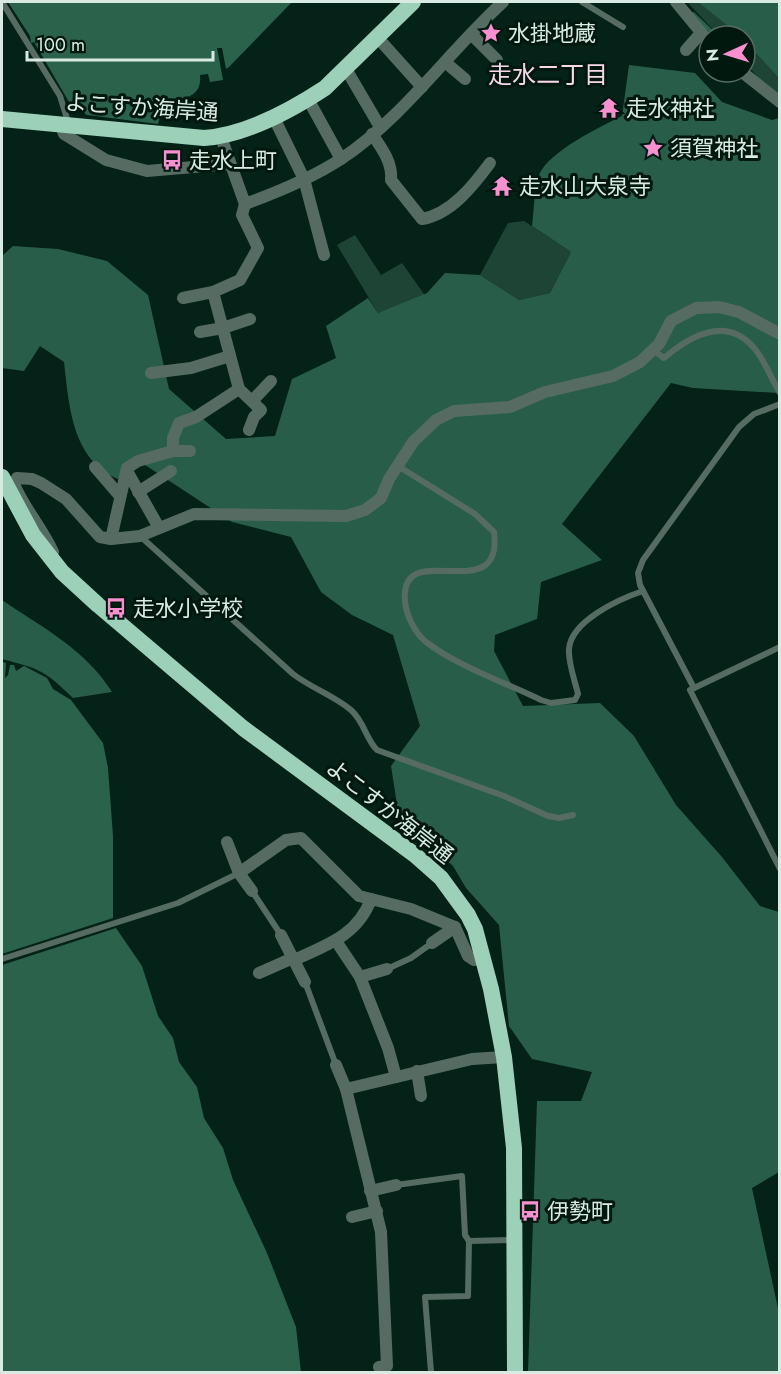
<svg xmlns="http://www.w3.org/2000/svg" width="781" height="1374" font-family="Jost,'Noto Sans JP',sans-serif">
  <rect width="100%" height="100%" fill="#042217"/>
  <g fill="#1e4435">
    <polygon points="687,2 779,2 779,100 745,63 745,36 719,36"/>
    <polygon points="524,221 571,252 550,293 519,300 480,275 508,223"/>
    <polygon points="355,235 381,275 402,263 426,297 378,313 337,245"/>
  </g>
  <g fill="#285e49">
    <polygon points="698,2 779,2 779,78 745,41 745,36 741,36"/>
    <path d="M629,65l66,8 27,29 50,18 7,-2v275l-86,-5 -22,-5 -109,141 40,36 -61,22 -4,37 -42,16 -1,16 29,55 77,-3 34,33 42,69 46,52 38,49 19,6v260l-27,16 27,125v59h-251l9,-271h44l11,-29 -60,-13 -23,-33 -10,-101 -33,-37 -13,-22 -36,-32 -19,-23 -7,-45 29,-40 -27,-91 -41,-20 -31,-23 -30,-55 -59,-15 -90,-59 -24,16c-46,-19 -49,-74 -54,-117l-24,-16 -16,25 -22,-3v-112l11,-10 45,3 49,12 41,34 21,94 57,50 49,-3 17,-57 44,-21 -10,-32 42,-28 10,15 49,-20 18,-20 35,2 39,25 31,-7 21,-41 -39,-26c2,-15 2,-36 7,-51 10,-24 61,-48 83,-59z"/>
    <path d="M2,600c41,28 83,49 110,92l-39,6c-29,-28 -33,-29 -71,-39z"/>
  </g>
  <g fill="#2b624c">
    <path d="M8,2h284l-63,65 -3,2 -4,-21h-5l6,32 -13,2 -2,-8 -8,1c2,19 -11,23 -28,26l-1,13 -11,3 -2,7 -71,-9 -18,-13 -35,-60 -3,1 -1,-7z"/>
    <polygon points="3,662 6,663 5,678 8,675 10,665 14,665 16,671 24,666 47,678 53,689 71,700 103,743 108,768 113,836 113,918 2,954"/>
    <polygon points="116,928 142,966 158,1016 173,1038 179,1062 197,1087 204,1118 223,1148 233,1180 267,1253 296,1327 301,1372 2,1372 2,965"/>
  </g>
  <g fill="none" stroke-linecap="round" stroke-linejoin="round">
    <polyline stroke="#2b624c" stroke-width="4" points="693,14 716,36"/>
    <g stroke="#566c62" stroke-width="6">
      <polyline points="2,2 60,96 69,125"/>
      <polyline points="582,2 623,27"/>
      <path d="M653,350l11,8c26,-22 62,-43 90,-10 11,12 17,31 26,45"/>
      <path d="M398,466l77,48 19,18c10,78 -95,3 -89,69 1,14 10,32 21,41 33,25 78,40 115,58l10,3 24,-3 3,-6c-3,-13 -10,-31 -9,-45 2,-28 50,-50 74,-58"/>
      <path d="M140,536l153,138c18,14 44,23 59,37 12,11 14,28 25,39l127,46 44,20 11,2 14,-3"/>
      <polyline points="780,647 690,690 780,869"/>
      <polyline points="694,688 640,585 638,573 643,560 739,427 754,414 780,404"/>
      <polyline points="252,891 281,935"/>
      <polyline points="2,959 178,903 239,873"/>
      <polyline points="387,969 411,958 432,943"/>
      <polyline points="305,982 336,1065"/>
      <polyline points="396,1185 462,1176 465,1235 469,1241 512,1240"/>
      <polyline points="431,1372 425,1297 468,1296 469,1241"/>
    </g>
    <g stroke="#566c62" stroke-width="12">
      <polyline points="676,2 709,42"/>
      <polyline points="471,34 497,60"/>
      <polyline points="377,37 422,87"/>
      <polyline points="686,50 701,33"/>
      <polyline points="445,62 465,79"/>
      <polyline points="346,69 380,127"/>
      <polyline points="742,72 780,102"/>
      <polyline points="308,99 341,159"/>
      <polyline points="273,116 304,179 324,255"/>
      <polyline points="61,125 64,134 106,160 147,171 229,164"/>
      <path d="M372,134c9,13 21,29 19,46l31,39c29,-5 51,-33 68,-56"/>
      <path d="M221,137l24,67c33,-12 67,-26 96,-45 63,-42 107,-107 162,-157"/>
      <polyline points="183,298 213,292"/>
      <polyline points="200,332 223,328 250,319"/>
      <polyline points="151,373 191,368 230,356"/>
      <polyline points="239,389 261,410 254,417 249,430"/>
      <polyline points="252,401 271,381"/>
      <polyline points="173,451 190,451"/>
      <polyline points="95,467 120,496"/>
      <polyline points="127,471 158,526"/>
      <polyline points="138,492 171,471"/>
      <polyline points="111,539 127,468 138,461 173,451 173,438 179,423 196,417 239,389 213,292 240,280 258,248 242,215 245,204"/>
      <path d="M53,552c-11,-24 -29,-44 -39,-68l3,-6 15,1 9,4 25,16 34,38 11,2 29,-3 54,-22 152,2 19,-6 16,-12 8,-19 24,-37 23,-22 18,-9 56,-4 35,-15 68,-16 27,-14 19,-18 12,-23 25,-13 23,-1 20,5 41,22"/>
      <polyline points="227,842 239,873 252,891"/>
      <polyline points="239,873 286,840 301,838 359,896 371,899"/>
      <polyline points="281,935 305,982"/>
      <polyline points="336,941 360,977 388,1048 396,1077"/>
      <polyline points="432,943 455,927"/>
      <path d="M294,960c33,-15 64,-25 77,-61l40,10 44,18 13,29 6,4 10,-2"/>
      <polyline points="259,973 293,958"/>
      <polyline points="360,977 387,969"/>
      <polyline points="336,1065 346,1089 381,1232 387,1366 379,1367"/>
      <polyline points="417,1071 421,1096"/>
      <polyline points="346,1089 472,1059 504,1057"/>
      <polyline points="370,1191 396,1185"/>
      <polyline points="352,1217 377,1211"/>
    </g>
    <g stroke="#9cd0b8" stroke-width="16">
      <path d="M2,119l202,19c42,-3 86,-27 121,-50l88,-86"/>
      <polyline points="2,477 33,535 62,572 98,605 243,728 415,855 441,878 468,915 475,929 491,989 504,1057 514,1148 515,1372"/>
    </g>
  </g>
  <defs>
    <g id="sight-bare" transform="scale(1.62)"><path d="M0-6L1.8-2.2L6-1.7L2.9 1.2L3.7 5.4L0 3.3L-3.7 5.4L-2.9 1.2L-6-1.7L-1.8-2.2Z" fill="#f690cf" stroke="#00180e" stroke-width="2.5" paint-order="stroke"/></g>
    <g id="temple-bare" transform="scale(1.62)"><path d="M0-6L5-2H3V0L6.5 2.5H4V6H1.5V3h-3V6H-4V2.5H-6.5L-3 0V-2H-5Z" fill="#f690cf" stroke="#00180e" stroke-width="2.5" paint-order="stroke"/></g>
    <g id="bus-bare" transform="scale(1.62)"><path d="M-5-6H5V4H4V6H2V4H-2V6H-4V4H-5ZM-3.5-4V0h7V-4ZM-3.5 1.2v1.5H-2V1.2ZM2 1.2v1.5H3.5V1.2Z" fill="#f690cf" stroke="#00180e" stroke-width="2.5" paint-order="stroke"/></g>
  </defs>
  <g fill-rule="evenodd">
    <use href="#sight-bare" x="491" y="33"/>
    <use href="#temple-bare" x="609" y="108"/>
    <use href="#sight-bare" x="653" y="148"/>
    <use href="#bus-bare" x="172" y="160"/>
    <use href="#temple-bare" x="502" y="186"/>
    <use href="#bus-bare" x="116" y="608"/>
    <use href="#bus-bare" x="530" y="1211"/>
  </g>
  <g text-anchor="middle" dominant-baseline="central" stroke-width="6" stroke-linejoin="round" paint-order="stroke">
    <g font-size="22" fill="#d9eae2" stroke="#00180e" text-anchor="start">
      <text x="508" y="33">水掛地蔵</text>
      <text x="626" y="108">走水神社</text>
      <text x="670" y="148">須賀神社</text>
      <text x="189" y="160">走水上町</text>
      <text x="519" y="186">走水山大泉寺</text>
      <text x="133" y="608">走水小学校</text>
      <text x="547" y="1211">伊勢町</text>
    </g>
    <g font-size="22" fill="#d9eae2" stroke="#00180e">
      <text transform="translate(142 107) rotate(4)">よこすか海岸通</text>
      <text transform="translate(390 811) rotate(38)">よこすか海岸通</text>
    </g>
    <g font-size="24" fill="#f6d8e9" stroke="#00180e">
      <text x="548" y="74">走水二丁目</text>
    </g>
  </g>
  <rect width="781" height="1374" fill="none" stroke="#d9eae2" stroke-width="6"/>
  <g transform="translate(727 54) rotate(266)"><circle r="28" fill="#00180e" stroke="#576c63" stroke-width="1.5"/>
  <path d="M0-4.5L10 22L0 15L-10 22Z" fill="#f690cf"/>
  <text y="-9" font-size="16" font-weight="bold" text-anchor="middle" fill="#d9eae2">N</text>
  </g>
  <path d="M27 51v9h186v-9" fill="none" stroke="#d9eae2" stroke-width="3"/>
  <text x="36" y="51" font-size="18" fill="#d9eae2" stroke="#00180e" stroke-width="4.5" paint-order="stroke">100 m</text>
</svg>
